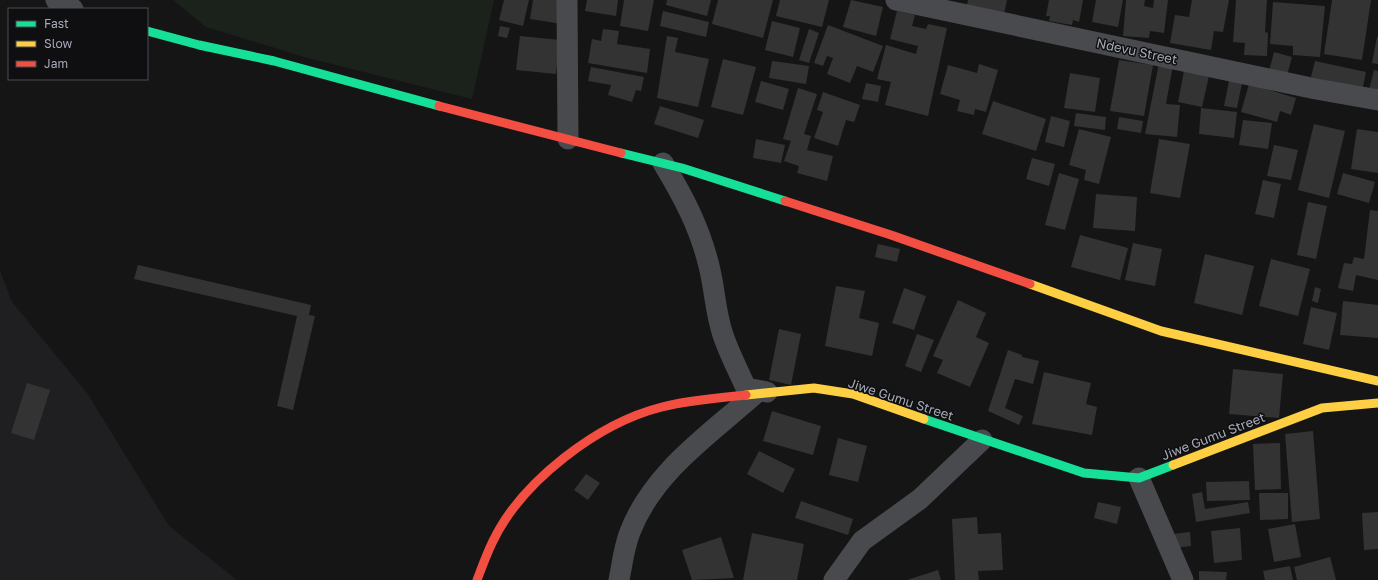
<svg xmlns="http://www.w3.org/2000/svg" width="1378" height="580" font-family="'Golos Text',sans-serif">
  <rect width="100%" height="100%" fill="#151515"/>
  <polygon fill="#1f1f21" points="0,271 12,302 87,393 169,526 237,580 0,580"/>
  <polygon fill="#1b221c" points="167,0 494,0 472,99 308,58 206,27 173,0"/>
  <g fill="#333334">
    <polygon points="504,0 529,0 523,26 499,20"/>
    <polygon points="533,0 565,0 562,24 530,19"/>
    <polygon points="587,0 618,0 616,16 585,11"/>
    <polygon points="624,0 654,0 648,31 620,26"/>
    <polygon points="667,0 711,0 707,16 666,5"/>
    <polygon points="718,0 773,0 763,38 712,24"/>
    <polygon points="780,0 829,0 822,27 776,16"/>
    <polygon points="851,0 883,7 876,36 843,27"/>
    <polygon points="968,0 1007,0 1003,18 966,11"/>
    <polygon points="1049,0 1083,0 1079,22 1073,20 1072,25 1049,21 1050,16 1046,16"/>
    <polygon points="1096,0 1123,0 1118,27 1092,22"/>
    <polygon points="1126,0 1145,0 1144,6 1153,8 1154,0 1168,0 1164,33 1150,31 1149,38 1123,36"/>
    <polygon points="1192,0 1229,0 1223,32 1214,31 1211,50 1170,43 1175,15 1189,17"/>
    <polygon points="1236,0 1267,0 1265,32 1268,33 1267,56 1244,55 1245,43 1233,42"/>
    <polygon points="1332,0 1371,0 1362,60 1324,54"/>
    <polygon points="1273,2 1325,6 1320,57 1293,55 1293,46 1270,44"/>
    <polygon points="663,11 709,22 706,37 660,26"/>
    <polygon points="897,11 915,15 912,26 926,29 928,24 947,28 928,116 885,105 891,82 877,79 886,45 916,54 918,46 890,39"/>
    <polygon points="772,21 800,28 793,57 765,50"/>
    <polygon points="828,25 883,46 873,72 857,66 850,83 827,74 833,58 827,56 823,66 814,63"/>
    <polygon points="500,26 510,28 507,38 498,36"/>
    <polygon points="603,29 619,31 617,44 650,49 647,73 588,63 592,39 601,41"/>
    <polygon points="809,29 819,33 809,63 799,60"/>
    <polygon points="520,36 560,40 556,74 516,70"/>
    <polygon points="667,36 678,38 675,52 709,59 698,107 657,98"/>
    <polygon points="1377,37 1378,37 1378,64 1372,63"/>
    <polygon points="1274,52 1292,57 1287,76 1269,71"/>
    <polygon points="723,59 756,67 743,115 711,107"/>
    <polygon points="1119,60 1153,65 1144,116 1110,111"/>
    <polygon points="772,61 809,66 806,84 769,78"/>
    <polygon points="1315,61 1366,72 1362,92 1311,77"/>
    <polygon points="1159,63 1173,65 1166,104 1180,105 1177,137 1145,134"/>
    <polygon points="979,64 998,70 986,112 975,109 974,115 957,111 960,100 940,94 948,65 977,73"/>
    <polygon points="591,67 644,77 641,91 636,90 632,102 608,95 611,85 588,81"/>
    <polygon points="1374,70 1378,71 1378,93 1369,90"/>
    <polygon points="1184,71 1209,76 1202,107 1178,102"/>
    <polygon points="1070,73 1100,78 1095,112 1064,108"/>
    <polygon points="761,81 789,89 783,110 755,102"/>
    <polygon points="1229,81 1242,83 1237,108 1224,106"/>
    <polygon points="866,83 881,86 878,102 862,99"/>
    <polygon points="1249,84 1296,98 1291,115 1280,111 1277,122 1241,112"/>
    <polygon points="798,88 817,94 804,134 811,136 807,150 833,156 827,181 797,173 799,166 784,161 791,141 783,139"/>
    <polygon points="823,92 860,105 854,122 846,120 838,146 814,138 823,112 817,110"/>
    <polygon points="993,101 1046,119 1036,151 982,134"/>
    <polygon points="660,106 704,120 698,138 654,124"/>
    <polygon points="1201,108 1237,112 1234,138 1199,134"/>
    <polygon points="1076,113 1106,117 1105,130 1074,126"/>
    <polygon points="1051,116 1070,121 1064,147 1045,142"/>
    <polygon points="1119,117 1143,121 1141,133 1117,129"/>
    <polygon points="1243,120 1272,123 1268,149 1239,145"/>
    <polygon points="1314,124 1345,131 1329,198 1298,190"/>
    <polygon points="1079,129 1111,137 1099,184 1084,180 1086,170 1069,165"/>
    <polygon points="1357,129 1378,132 1378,173 1351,169"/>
    <polygon points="756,139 785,145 781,163 753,158"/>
    <polygon points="1159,139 1190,144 1180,198 1150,193"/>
    <polygon points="1274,145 1298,150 1291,180 1267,176"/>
    <polygon points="1032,158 1055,164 1049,186 1026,179"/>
    <polygon points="1059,173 1079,179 1065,230 1045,225"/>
    <polygon points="1343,173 1375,182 1369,203 1337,194"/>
    <polygon points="1263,180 1281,184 1274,218 1255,214"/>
    <polygon points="1096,194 1137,197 1135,231 1093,228"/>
    <polygon points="1308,202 1327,206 1316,259 1297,255"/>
    <polygon points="1370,210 1378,211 1378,280 1356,275 1353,291 1338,288 1344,263 1352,264 1354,257 1364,259"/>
    <polygon points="1080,235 1128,248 1120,280 1071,267"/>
    <polygon points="1133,243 1162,249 1155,286 1125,280"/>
    <polygon points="878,244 900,249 897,262 875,257"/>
    <polygon points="1205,254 1254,266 1242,315 1194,303"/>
    <polygon points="1271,259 1310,269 1298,316 1259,306"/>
    <polygon points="138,265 311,305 309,315 315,316 293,410 277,406 297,316 134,279"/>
    <polygon points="836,286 865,291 859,318 879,323 872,356 825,346"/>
    <polygon points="1315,287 1321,289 1318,303 1312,301"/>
    <polygon points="904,288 926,296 914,330 892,323"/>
    <polygon points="958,300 986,313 976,337 989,343 970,387 937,373 943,360 933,356"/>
    <polygon points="1343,301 1378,305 1378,338 1340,335"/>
    <polygon points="1311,307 1337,313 1329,350 1303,344"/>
    <polygon points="779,329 801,334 791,385 769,380"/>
    <polygon points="917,334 934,340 921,372 905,366"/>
    <polygon points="1008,350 1022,355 1022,357 1039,361 1033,384 1015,379 1005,408 1023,416 1019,425 988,411"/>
    <polygon points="1233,369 1283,374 1279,418 1229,414"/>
    <polygon points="1044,372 1091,383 1086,404 1097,407 1092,435 1032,424"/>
    <polygon points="27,383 50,390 34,440 11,433"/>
    <polygon points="772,411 821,426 813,455 763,441"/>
    <polygon points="1313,431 1320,519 1292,522 1285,434"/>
    <polygon points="838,438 867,446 858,482 829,475"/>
    <polygon points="1280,443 1281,489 1255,490 1253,444"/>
    <polygon points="759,451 795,469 783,493 747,474"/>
    <polygon points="586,474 600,483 588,500 574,490"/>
    <polygon points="1249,481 1250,500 1207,501 1206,482"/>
    <polygon points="1202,492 1205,509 1248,502 1250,513 1196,522 1192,494"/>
    <polygon points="1259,493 1288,493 1288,519 1260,520"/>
    <polygon points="801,501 853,519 848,535 795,518"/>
    <polygon points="1098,502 1121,507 1117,524 1094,518"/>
    <polygon points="1378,512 1378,549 1364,550 1362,513"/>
    <polygon points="977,517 978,534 1001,533 1003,570 978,571 979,580 955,580 952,519"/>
    <polygon points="1295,524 1301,557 1274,562 1268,529"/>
    <polygon points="1240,528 1242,560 1214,563 1211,531"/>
    <polygon points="1190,532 1191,546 1175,548 1173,534"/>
    <polygon points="752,533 804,544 797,580 743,580"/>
    <polygon points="721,537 734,578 692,580 682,550"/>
    <polygon points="1330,557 1336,580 1297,580 1294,567"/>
    <polygon points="1290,566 1293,580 1265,580 1263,571"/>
    <polygon points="938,570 941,580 907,580"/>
    <polygon points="1199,571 1227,572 1226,580 1199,580"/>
  </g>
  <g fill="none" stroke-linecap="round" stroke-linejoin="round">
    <g stroke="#494a4e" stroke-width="21">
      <polyline points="56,0 73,9"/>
      <polyline points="567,0 568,139"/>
      <polyline points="896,0 1316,89 1378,100"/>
      <path d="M663,163c20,33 37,65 46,103 6,23 6,46 14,69 6,18 15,35 23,53l21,4"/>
      <polyline points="1139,478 1183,580"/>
      <path d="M619,580c3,-15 5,-33 11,-48 23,-60 79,-97 125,-138"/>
      <polyline points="834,580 862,541 920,499 982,440"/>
    </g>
    <g stroke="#16e098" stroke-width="9">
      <polyline points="147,31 199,45 274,61 439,106"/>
      <polyline points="621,153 682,168 785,201"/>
      <polyline points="924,419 1084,473 1139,478 1173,465"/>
    </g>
    <g stroke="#ffcf43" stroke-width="9">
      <polyline points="1030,284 1161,331 1378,381"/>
      <polyline points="746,395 814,388 853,394 924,419"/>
      <polyline points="1173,465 1322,408 1378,403"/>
    </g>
    <g stroke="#f24e42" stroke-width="9">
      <polyline points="439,106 621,153"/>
      <polyline points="785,201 891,235 1030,284"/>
      <path d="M477,580c5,-13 10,-27 16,-39 29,-60 105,-118 169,-134 27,-7 56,-9 84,-12"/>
    </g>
  </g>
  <g text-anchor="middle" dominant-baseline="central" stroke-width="3" stroke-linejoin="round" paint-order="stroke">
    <g font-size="13" fill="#a5aab7" stroke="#0f0f11">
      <text transform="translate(1137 51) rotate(12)">Ndevu Street</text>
      <text transform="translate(901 399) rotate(18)">Jiwe Gumu Street</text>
      <text transform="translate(1213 436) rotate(-21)">Jiwe Gumu Street</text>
    </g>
  </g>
  <rect x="8" y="8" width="140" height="72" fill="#0f0f11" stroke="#4b4d53"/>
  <rect x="16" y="21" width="20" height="6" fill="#16e098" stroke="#4b4d53"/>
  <text x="44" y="28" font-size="12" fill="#a5aab7">Fast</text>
  <rect x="16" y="41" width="20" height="6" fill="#ffcf43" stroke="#4b4d53"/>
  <text x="44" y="48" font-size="12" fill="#a5aab7">Slow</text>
  <rect x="16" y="61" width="20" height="6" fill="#f24e42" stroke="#4b4d53"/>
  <text x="44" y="68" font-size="12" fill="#a5aab7">Jam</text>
</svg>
